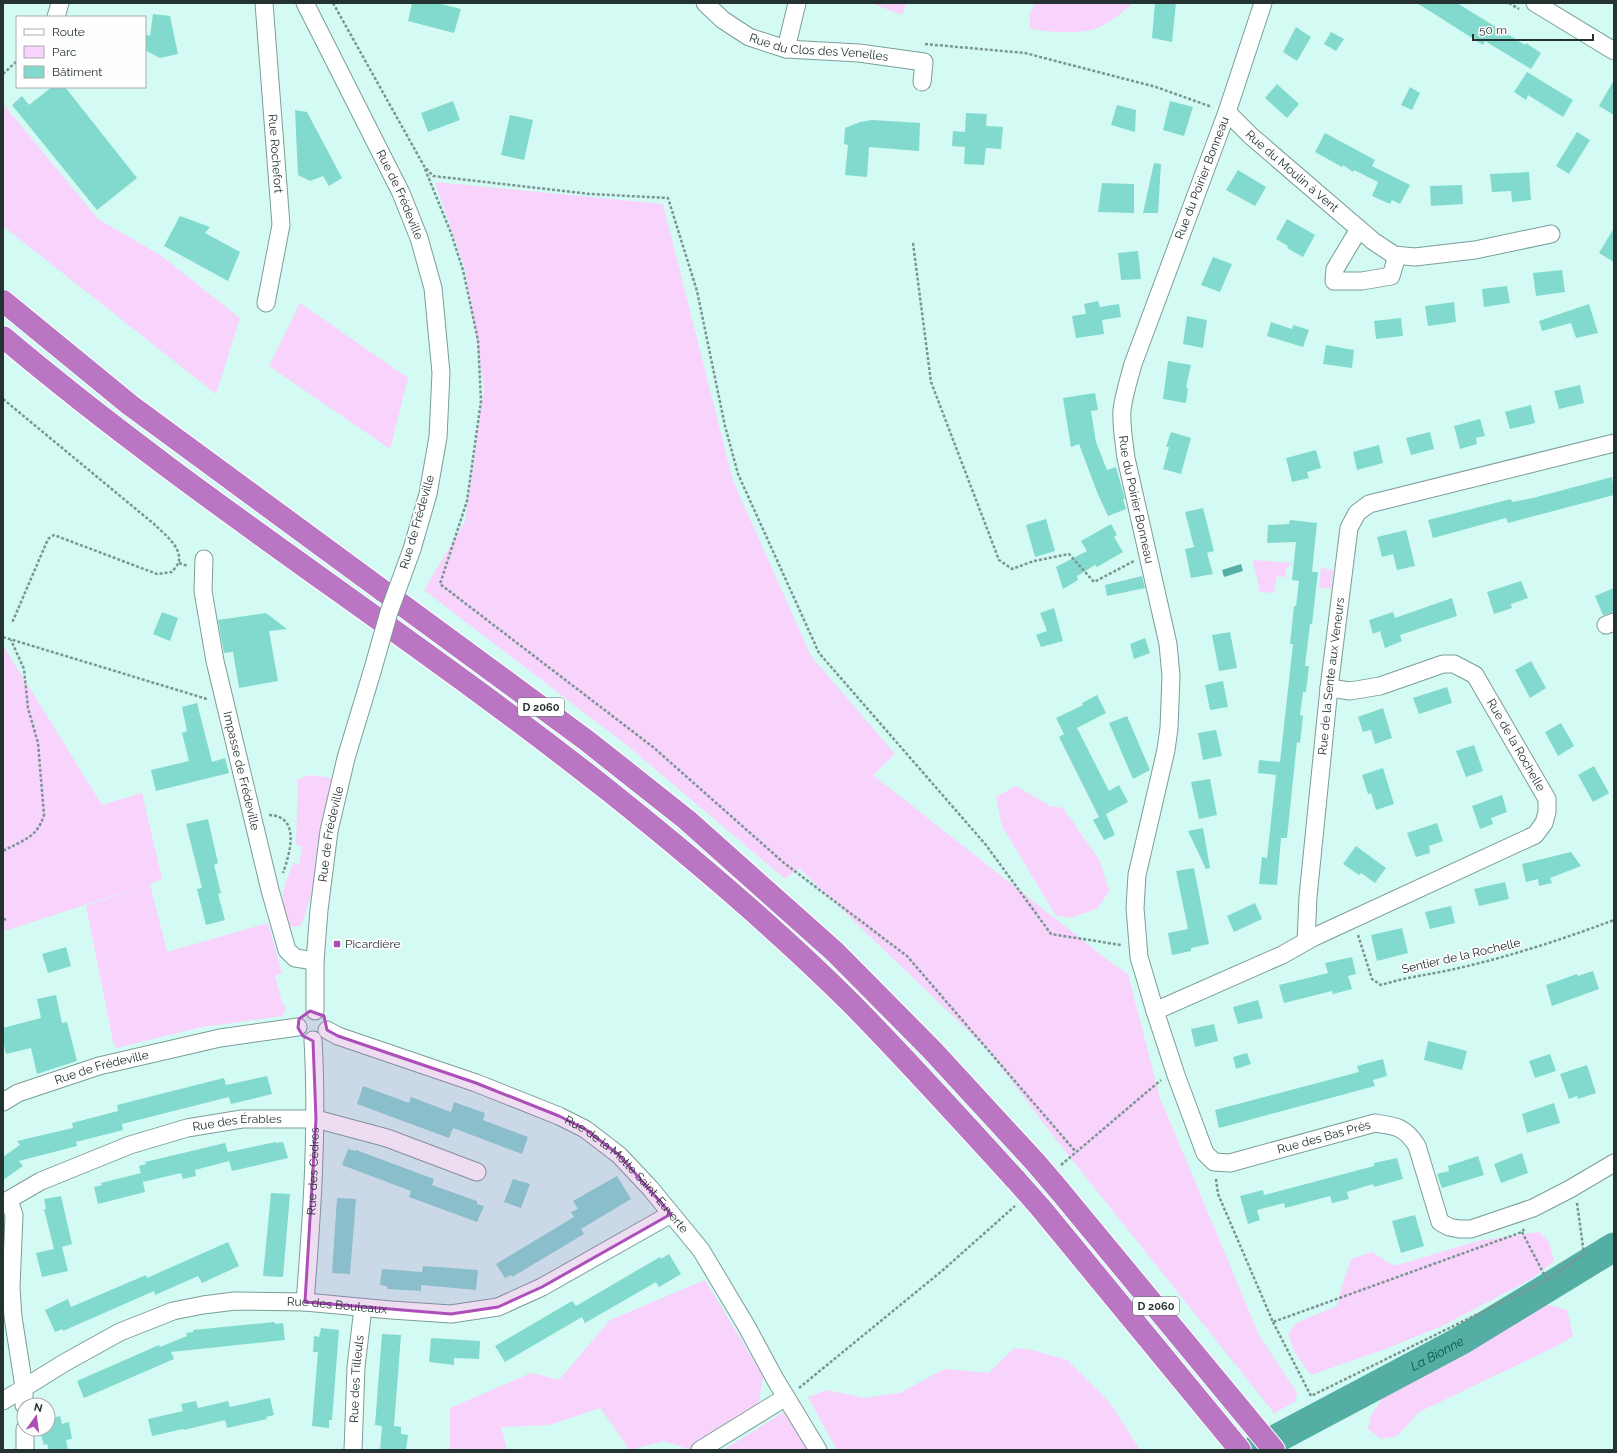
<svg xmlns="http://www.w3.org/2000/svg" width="1617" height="1453" font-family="Raleway,sans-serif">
  <rect width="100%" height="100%" fill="#d4faf4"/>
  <g fill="#f8d3fc">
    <polygon points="871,3 906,3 902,15"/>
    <path d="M1035,3h98c-10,9 -28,24 -41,27 -20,4 -42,2 -62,-1v-16z"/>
    <polygon points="3,104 98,219 160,255 240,318 216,394 3,226"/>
    <polygon points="435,182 663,204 733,481 811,656 895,754 873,775 1113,964 1128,974 1160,1098 1259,1335 1297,1393 1295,1402 1274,1413 1057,1141 988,1050 799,868 785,879 629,747 424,590 465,521 484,387 465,269"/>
    <polygon points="300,303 408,378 390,449 269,366"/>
    <polygon points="1253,560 1332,566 1289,564 1289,567 1286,568 1285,577 1277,576 1274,593 1260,592"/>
    <polygon points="1321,568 1333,570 1331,589 1319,588"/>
    <polygon points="3,645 102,805 142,793 162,879 150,884 167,952 268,923 282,973 275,976 282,1003 286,1007 283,1016 202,1027 117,1048 113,1042 86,906 149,884 5,931 3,929"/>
    <path d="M311,775l21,3 -18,108 -12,37 -2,3 -10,1c-15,-21 -5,-43 3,-64l6,1 3,-18 -6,-1 2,-66z"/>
    <polygon points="1016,786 1050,806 1063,808 1100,861 1109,891 1098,908 1071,918 1056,916 1002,826 996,797"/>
    <polygon points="1539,1232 1549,1242 1554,1261 1533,1278 1442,1326 1385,1349 1311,1375 1295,1353 1288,1334 1296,1323 1337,1306 1342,1286 1351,1259 1372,1252 1394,1266 1478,1241"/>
    <polygon points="705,1280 763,1376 759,1402 703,1450 691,1450 664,1441 630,1450 600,1408 549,1425 501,1427 507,1450 450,1450 450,1408 531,1373 559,1380 610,1320"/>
    <polygon points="1546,1304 1567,1310 1573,1336 1555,1347 1419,1412 1397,1436 1381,1439 1368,1429 1371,1415 1387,1393"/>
    <polygon points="1014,1348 1032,1350 1067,1360 1110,1403 1140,1450 837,1450 808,1397 828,1390 864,1398 900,1393 944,1369 989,1373"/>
    <polygon points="787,1410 810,1450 723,1450"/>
  </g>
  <polygon fill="#55aea3" points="1241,564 1243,571 1224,577 1222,570"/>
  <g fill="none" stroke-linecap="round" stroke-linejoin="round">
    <path stroke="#55aea3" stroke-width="29" id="s1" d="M1255,1450l205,-109 154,-94"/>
  </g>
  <g fill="#82dacf">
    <polygon points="412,3 437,3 461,9 454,33 408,21"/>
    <polygon points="1155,3 1176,3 1172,42 1152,38"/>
    <polygon points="1417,3 1457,3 1525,45 1526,43 1541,53 1531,69 1485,41 1483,45"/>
    <polygon points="153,14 170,16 178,54 160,58 145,50 145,34 150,36"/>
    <polygon points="1296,27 1311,37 1297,61 1283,52"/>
    <polygon points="1331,32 1344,39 1336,51 1324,44"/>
    <polygon points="1527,72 1573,100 1563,117 1528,95 1526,100 1514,92"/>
    <polygon points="1614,80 1614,115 1599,106"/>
    <polygon points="1277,84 1299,104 1287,118 1265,98"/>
    <polygon points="52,87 65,87 137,178 97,210 12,105 22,96 29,105"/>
    <polygon points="1410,87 1420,93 1412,110 1401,105"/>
    <polygon points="453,101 460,120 428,132 421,113"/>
    <polygon points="1170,101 1193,107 1184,136 1163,130"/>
    <polygon points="1117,105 1136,110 1135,132 1111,125"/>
    <polygon points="295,110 307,112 342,178 329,186 323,176 310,181 298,175"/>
    <polygon points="966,113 987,114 986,126 1003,127 1001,149 986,148 984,165 964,164 965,147 952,146 953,131 965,132"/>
    <polygon points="510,115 533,120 524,160 501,155"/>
    <polygon points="872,120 920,123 919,151 869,147 867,177 845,175 848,145 844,144 845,128 860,122"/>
    <polygon points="1577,132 1590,140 1569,174 1556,166"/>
    <polygon points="1325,133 1375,160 1372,166 1410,185 1400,204 1392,200 1390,204 1372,196 1378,182 1354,170 1353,172 1343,165 1342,167 1315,152"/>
    <polygon points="1154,163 1161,164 1158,213 1143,213"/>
    <polygon points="1238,170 1266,187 1255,206 1226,190"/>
    <polygon points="1529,172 1531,200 1512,202 1511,191 1492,192 1490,174"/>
    <polygon points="1102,183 1134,184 1134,213 1098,212"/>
    <polygon points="1462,185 1463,204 1431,206 1430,186"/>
    <polygon points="180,216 210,227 205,233 240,252 228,281 164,246"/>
    <polygon points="1287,219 1315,235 1303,257 1287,248 1288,246 1276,239"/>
    <polygon points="1614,228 1614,262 1599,253"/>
    <polygon points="1138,251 1141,279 1121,280 1118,253"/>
    <polygon points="1213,257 1232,264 1220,292 1201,285"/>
    <polygon points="1562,270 1565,292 1536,296 1533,273"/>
    <polygon points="1507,286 1510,303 1484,307 1482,289"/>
    <polygon points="1098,301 1100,307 1119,304 1121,317 1102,320 1104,334 1076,338 1072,316 1086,314 1084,304"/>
    <polygon points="1454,302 1456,322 1428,326 1425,306"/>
    <polygon points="1589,304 1598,333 1576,338 1571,323 1542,331 1539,321"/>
    <polygon points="1187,316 1207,320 1203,348 1183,344"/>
    <polygon points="1401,318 1403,336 1376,339 1374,321"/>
    <polygon points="1271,322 1292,329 1293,325 1309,330 1303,347 1267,336"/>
    <polygon points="1326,345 1354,350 1352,368 1323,364"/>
    <polygon points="1168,361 1191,365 1186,387 1188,388 1186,403 1163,399"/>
    <polygon points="1580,385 1584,403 1559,409 1554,391"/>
    <polygon points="1095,393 1098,410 1091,411 1096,442 1107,470 1116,467 1125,499 1123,499 1126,509 1108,516 1097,492 1079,444 1071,447 1063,398"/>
    <polygon points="1531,405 1535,423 1510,429 1505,412"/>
    <polygon points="1480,419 1485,436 1476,438 1477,444 1460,449 1454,426"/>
    <polygon points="1171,432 1191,438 1181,474 1163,469 1169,447 1166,447"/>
    <polygon points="1430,432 1434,449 1411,455 1406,438"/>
    <polygon points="1379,445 1383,463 1357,470 1353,452"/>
    <polygon points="1316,450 1321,468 1307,472 1309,478 1292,482 1286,458"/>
    <polygon points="1612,477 1614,495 1508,523 1506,518 1433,538 1428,520 1511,499 1512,502 1533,498"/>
    <polygon points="1203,508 1214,551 1207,553 1213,574 1191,578 1185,549 1194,547 1185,512"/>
    <polygon points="1046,519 1055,551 1035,557 1026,525"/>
    <polygon points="1290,520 1317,523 1312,572 1318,572 1312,624 1310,624 1305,666 1309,666 1306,692 1303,692 1300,715 1303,716 1300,743 1297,742 1287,838 1281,838 1277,885 1259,884 1262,857 1267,858 1276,775 1258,773 1259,760 1280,762 1293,644 1290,644 1294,606 1296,606 1299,581 1292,580 1296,542 1267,543 1268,525 1289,524"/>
    <polygon points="1111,524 1117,535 1114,537 1123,552 1097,567 1095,565 1077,576 1078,580 1063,589 1056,567 1087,551 1081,541"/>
    <polygon points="1406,530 1415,566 1397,570 1393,554 1382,557 1377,537"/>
    <polygon points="1142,576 1145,588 1107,596 1105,585"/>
    <polygon points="1521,581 1528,598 1511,604 1512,608 1494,614 1487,592"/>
    <polygon points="1614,588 1614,612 1603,615 1595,596"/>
    <polygon points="1452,598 1457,616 1400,635 1402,641 1385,648 1380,631 1373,634 1369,620 1393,612 1395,618"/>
    <polygon points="1054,608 1063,641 1041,647 1036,635 1047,631 1040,613"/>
    <polygon points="162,612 178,618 170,641 153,634"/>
    <polygon points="266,613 287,629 269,631 278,681 239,688 233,652 224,653 218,620"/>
    <polygon points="1230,632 1237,668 1219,671 1212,635"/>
    <polygon points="1145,638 1150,653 1134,659 1130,644"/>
    <polygon points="1531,661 1546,688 1530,698 1515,670"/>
    <polygon points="1223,681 1228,707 1210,710 1205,685"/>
    <polygon points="1447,687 1452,703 1419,714 1413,698"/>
    <polygon points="1097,695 1106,713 1077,728 1109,791 1119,785 1128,802 1106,814 1115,835 1104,840 1093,820 1099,817 1059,737 1064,734 1056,718 1083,705 1082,703"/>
    <polygon points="197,703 212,762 225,758 229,773 156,791 151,770 189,761 182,733 187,731 182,707"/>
    <polygon points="1383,708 1392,738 1375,744 1371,730 1363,732 1358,717"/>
    <polygon points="1127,716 1150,770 1133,779 1109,723"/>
    <polygon points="1561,723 1574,746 1558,756 1545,732"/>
    <polygon points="1216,730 1222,756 1203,760 1198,733"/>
    <polygon points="1474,745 1483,771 1466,777 1456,751"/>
    <polygon points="1594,766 1609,793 1593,802 1578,775"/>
    <polygon points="1383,768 1394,804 1376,810 1371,793 1368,794 1362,775"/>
    <polygon points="1210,779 1217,815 1199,819 1191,782"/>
    <polygon points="1502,795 1507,812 1491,818 1493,824 1480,829 1472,806"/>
    <polygon points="208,819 218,863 214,865 221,893 218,894 225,920 206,925 197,889 202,888 186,824"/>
    <polygon points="1437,823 1443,841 1429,846 1430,853 1416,857 1407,833"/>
    <polygon points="1203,828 1210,868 1206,869 1188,831"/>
    <polygon points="1356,846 1386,868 1375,883 1361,873 1359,875 1343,864"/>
    <polygon points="1571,852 1581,866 1550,878 1552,883 1539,886 1538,879 1526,882 1522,864"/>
    <polygon points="1194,868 1209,944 1191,948 1191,951 1172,955 1168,933 1188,929 1176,871"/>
    <polygon points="1505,882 1509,899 1479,906 1474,889"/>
    <polygon points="1255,903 1262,919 1234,932 1227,916"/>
    <polygon points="1451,906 1455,923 1430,929 1425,912"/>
    <polygon points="1402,928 1408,953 1377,961 1371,935"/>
    <polygon points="66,947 71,966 48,973 42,954"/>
    <polygon points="1352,957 1356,974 1348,976 1352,989 1333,994 1332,991 1284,1003 1279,985 1328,973 1325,963"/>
    <polygon points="1593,971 1599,989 1552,1006 1546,985 1577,974 1578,976"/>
    <polygon points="56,995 62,1023 67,1022 77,1061 37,1074 31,1048 6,1054 3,1041 3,1028 41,1018 37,999"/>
    <polygon points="1258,1000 1263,1018 1238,1024 1233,1007"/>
    <polygon points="1214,1024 1218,1041 1195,1047 1191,1029"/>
    <polygon points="1428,1041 1467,1051 1462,1070 1424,1060"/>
    <polygon points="1247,1053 1251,1064 1236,1069 1233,1057"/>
    <polygon points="1550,1054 1556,1071 1535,1078 1529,1061"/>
    <polygon points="1383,1059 1387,1076 1373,1080 1375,1086 1219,1128 1215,1110 1359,1072 1357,1066"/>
    <polygon points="1587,1065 1596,1093 1578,1099 1577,1096 1569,1099 1560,1074"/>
    <polygon points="267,1076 272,1094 231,1104 229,1097 122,1124 123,1130 76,1142 77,1146 19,1161 23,1166 3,1180 3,1157 20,1145 17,1141 73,1128 72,1123 118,1111 117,1105 224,1078 226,1085"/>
    <polygon points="363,1086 409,1103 411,1097 451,1112 454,1102 485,1113 483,1120 528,1137 522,1154 453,1128 449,1138 357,1104"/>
    <polygon points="1554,1103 1560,1123 1527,1133 1522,1114"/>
    <polygon points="276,1142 276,1143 283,1142 288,1158 232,1171 229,1161 195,1170 196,1176 183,1179 181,1173 143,1182 139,1166 146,1164 145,1162 225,1143 228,1152"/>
    <polygon points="348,1149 355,1151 356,1150 434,1179 432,1185 477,1201 477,1204 484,1206 477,1222 409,1197 411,1191 342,1165"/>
    <polygon points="1522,1153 1528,1173 1501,1183 1494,1164"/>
    <polygon points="1478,1156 1484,1175 1442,1188 1437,1174 1449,1171 1448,1166"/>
    <polygon points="1397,1158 1403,1179 1374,1187 1373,1184 1347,1192 1349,1199 1332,1203 1330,1196 1285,1208 1284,1203 1257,1210 1260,1220 1248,1224 1240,1196 1263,1190 1264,1195 1374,1166 1374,1163"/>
    <polygon points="141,1173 145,1192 98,1204 94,1187 102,1185 101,1183"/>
    <polygon points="617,1176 631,1199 581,1229 584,1234 512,1277 511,1275 505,1278 496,1264 574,1217 571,1212 578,1209 573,1201"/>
    <polygon points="513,1179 530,1184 521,1208 504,1202"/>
    <polygon points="271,1193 290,1194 283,1277 263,1276"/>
    <polygon points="61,1196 72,1244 62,1247 68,1271 42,1277 36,1253 54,1249 44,1209 46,1209 44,1199"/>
    <polygon points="337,1198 356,1199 350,1274 332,1273"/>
    <polygon points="1415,1215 1424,1246 1401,1253 1392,1221"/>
    <polygon points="228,1242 239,1266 202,1283 198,1276 155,1295 154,1291 63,1331 63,1329 55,1332 45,1310 68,1299 71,1307 146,1275 147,1278"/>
    <polygon points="669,1254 681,1274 659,1287 656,1282 585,1323 582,1317 505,1362 495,1346 572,1301 576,1306 660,1257 661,1259"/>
    <polygon points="423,1266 478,1270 476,1290 421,1285 421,1291 387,1289 387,1286 380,1285 382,1269 422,1272"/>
    <polygon points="275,1322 275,1324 283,1323 285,1340 171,1352 174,1359 84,1398 77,1381 159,1345 160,1347 187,1336 186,1333 193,1332 193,1330"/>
    <polygon points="321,1328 339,1330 332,1420 329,1420 329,1428 312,1426 318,1352 313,1352 314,1336 319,1337"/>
    <polygon points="382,1334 401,1335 394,1426 401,1427 401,1434 408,1435 406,1450 380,1450 382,1426 375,1425"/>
    <polygon points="431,1338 480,1341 479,1359 454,1358 454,1365 429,1362"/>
    <polygon points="270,1398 274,1415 266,1417 267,1419 227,1428 225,1420 184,1430 183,1429 152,1436 148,1419 183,1411 181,1404 196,1401 198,1408 228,1401 230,1407"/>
    <polygon points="60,1416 62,1424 69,1422 72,1439 66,1440 68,1450 49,1450 47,1444 44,1445 39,1429 48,1429 48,1419"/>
  </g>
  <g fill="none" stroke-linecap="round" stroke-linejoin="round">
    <g stroke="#7a9e99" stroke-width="19">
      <g id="minor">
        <path id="s2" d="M264,3l17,222 -15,78"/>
        <path id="s3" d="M305,3l96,190 18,45 14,50 8,85 -3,64 -10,57 -16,55"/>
        <path id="s4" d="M705,3l18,17 26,17 37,12 73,4 65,9 -2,20"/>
        <path id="s5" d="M1263,3l-36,109 -94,252c-4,15 -9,30 -11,46 -1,16 2,32 4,48l42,186 3,32 -2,52 -3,22 -29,125 -2,33 4,49 16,54 21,64 29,78 9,9 16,1 145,-40c22,3 30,4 42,23l23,76 9,5 10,2h12l62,-21 37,-19 44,-26"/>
        <polyline points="1535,3 1614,51"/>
        <polyline points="56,17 60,3"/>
        <polyline points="786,49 797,3"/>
        <path id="s6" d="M1227,112l24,24 122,105 21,14 21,2 60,-7 76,-16"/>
        <polyline points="1359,229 1335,269 1334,281 1362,281 1391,276 1397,256"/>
        <path id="s7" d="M204,559l-1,32 12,70 55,229 17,60 8,8 20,3"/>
        <polyline points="1606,625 1614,622"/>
        <path id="s8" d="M1306,941l2,-44 21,-209 20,-160 8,-15 12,-9 245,-61"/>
        <path id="s9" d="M315,1011v-50l4,-51 10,-79 17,-73 26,-86"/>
        <polyline points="1155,1011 1282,955 1314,937 1535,835 1544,823 1547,812 1547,799 1475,675 1454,664 1443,664 1380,686 1350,691 1329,688"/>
        <path id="s10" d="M327,1030l11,6 138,47 83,33 26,13 34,26 31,33 51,62 46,77 28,52 43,71"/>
        <path id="s11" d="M3,1102l15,-9 81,-27 121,-28 78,-11"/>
        <polyline points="9,1200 14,1215 11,1287 13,1317 24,1387 24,1405"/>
        <path id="s12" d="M3,1203l38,-22 89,-36 57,-17 55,-9h74l71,19 90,34"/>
        <path id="s13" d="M305,1302c7,-87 13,-174 8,-262"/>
        <path id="s14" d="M3,1401l61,-38 56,-31 53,-21 30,-6 32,-4 70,1 86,8 60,4 47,-7 44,-20 129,-73"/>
        <polyline points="25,1450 25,1429"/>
        <path id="s15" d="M353,1450l3,-83 7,-59"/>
        <polyline points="700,1450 786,1397"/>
      </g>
    </g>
    <g stroke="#fff" stroke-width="24">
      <g id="highway">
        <polyline points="3,301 130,405 586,740 687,820 835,952 932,1050 1036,1163"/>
        <path d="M3,337c193,163 408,297 606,454 84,67 168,138 244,214 56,57 109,116 163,175"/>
        <polyline points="1059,1190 1274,1450"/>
        <polyline points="1040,1207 1240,1450"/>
      </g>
    </g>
    <g stroke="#7b9591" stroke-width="2.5" stroke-dasharray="3 2" stroke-linecap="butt">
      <polyline points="333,3 424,166 433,176 590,194 668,198 697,291 725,426 738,474 819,653 986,845 1051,934 1121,945"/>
      <polyline points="1509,3 1519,9"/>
      <polyline points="925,44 1025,53 1156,87 1212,107"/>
      <polyline points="3,74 17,61"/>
      <polyline points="425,169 451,233 463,270 478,340 481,401 467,501 440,584 653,747 784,863 907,956 1076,1152"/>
      <polyline points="913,243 931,382 999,560 1012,569 1034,561 1069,554 1094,582 1134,561"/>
      <path d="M3,399l151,125c10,10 27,22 25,37 -1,4 -5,8 -7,11l-15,2 -103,-39 -6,4 -36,84"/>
      <polyline points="179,563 188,566"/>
      <polyline points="3,637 207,699"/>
      <path d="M269,815c32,1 21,38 14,58"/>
      <path d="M3,851c20,-11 34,-13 41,-36l-6,-72 -10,-35 -4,-39 -13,-29"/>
      <polyline points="3,919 8,920"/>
      <path d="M1358,935l14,44 9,6c22,-7 45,-10 69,-15 55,-12 111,-30 164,-50"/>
      <polyline points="1061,1165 1161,1080"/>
      <polyline points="1216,1179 1218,1194 1273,1322 1522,1232 1525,1228"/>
      <polyline points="1522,1232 1547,1280"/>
      <polyline points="1273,1322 1311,1396 1547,1280 1584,1254 1577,1203"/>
      <polyline points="799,1388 943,1270 1015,1206"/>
    </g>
    <use href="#minor" stroke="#fff" stroke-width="17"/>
    <use href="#highway" stroke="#ba75c3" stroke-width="22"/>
    <g stroke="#7a9e99" stroke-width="19" stroke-linecap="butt">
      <polyline id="minor-bridge" points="372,672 389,612 412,549"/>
    </g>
    <g stroke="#fff" stroke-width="24" stroke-linecap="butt">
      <g id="highway-bridge">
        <polyline points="1036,1163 1059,1190"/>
        <polyline points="1016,1180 1040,1207"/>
      </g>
    </g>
    <use href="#minor-bridge" stroke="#fff" stroke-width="17"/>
    <use href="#highway-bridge" stroke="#ba75c3" stroke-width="22"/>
  </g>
  <path fill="#ac4fb8" fill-opacity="0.2" stroke="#ac4fb8" stroke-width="3" stroke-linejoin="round" d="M310,1011l14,5 3,14 11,6 138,47 83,33 26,13 34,26 52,59 -129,73 -44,20 -47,7 -146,-12 11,-183 -3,-78 -10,-5 -5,-8 1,-9z"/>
  <rect fill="#ac4fb8" stroke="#fefefe" stroke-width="1.5" x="333" y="940" width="8" height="8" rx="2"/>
  <g text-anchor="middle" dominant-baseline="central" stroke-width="3.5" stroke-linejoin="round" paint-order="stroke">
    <g fill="#fefefe" stroke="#65706e" stroke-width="1">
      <rect x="518" y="698" width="46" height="18" rx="3"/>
      <rect x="1133" y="1297" width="46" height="18" rx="3"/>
    </g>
    <g font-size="11" font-weight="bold" fill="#243331">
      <text x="541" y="707">D 2060</text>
      <text x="1156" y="1306">D 2060</text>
    </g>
    <g font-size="12" fill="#243331" stroke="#fefefe">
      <text stroke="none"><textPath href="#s4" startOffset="127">Rue du Clos des Venelles</textPath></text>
      <text stroke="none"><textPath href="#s2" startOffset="151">Rue Rochefort</textPath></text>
      <text stroke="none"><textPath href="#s6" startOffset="88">Rue du Moulin à Vent</textPath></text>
      <text transform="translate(1202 178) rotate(-69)">Rue du Poirier Bonneau</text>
      <text stroke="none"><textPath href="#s3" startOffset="214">Rue de Frédeville</textPath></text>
      <text stroke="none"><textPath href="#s5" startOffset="522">Rue du Poirier Bonneau</textPath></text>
      <text transform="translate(417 522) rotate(-74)">Rue de Frédeville</text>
      <text stroke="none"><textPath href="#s8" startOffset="266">Rue de la Sente aux Veneurs</textPath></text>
      <text transform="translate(1516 745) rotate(60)">Rue de la Rochelle</text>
      <text stroke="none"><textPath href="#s7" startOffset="216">Impasse de Frédeville</textPath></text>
      <text stroke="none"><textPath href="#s9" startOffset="178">Rue de Frédeville</textPath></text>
      <text transform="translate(1461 956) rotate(-13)">Sentier de la Rochelle</text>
      <text stroke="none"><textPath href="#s11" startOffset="105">Rue de Frédeville</textPath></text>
      <text stroke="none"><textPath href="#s12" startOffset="250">Rue des Érables</textPath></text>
      <text stroke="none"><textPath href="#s5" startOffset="1320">Rue des Bas Prés</textPath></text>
      <text stroke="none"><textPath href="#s13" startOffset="131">Rue des Cèdres</textPath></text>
      <text stroke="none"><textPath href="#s10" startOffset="338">Rue de la Motte Saint-Euverte</textPath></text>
      <text stroke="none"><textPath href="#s14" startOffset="358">Rue des Bouleaux</textPath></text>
      <text stroke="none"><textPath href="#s15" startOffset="71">Rue des Tilleuls</textPath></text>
    </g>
    <g font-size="12" fill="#243331" stroke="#fefefe" text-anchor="start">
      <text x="345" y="944">Picardière</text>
    </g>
    <g font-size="13" font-style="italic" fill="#04554e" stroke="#fefefe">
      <text stroke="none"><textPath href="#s1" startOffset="206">La Bionne</textPath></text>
    </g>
  </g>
  <rect width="1617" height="1453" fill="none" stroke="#243331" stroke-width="8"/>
  <rect x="16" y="16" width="130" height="72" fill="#fefefe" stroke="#a7adac"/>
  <rect x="24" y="29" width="20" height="6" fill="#ffffff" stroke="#a7adac"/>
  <text x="52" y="36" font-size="12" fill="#243331">Route</text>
  <rect x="24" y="46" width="20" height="12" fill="#f8d3fc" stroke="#a7adac"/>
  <text x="52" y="56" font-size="12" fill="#243331">Parc</text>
  <rect x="24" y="66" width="20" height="12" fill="#82dacf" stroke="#a7adac"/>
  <text x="52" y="76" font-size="12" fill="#243331">Bâtiment</text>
  <g transform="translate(36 1417) rotate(14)"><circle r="19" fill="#fefefe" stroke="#a7adac"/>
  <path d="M0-3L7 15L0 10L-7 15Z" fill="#ac4fb8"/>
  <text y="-6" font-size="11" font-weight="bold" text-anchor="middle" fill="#243331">N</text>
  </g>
  <path d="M1473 34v6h120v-6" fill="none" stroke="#243331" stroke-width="2"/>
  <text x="1479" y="34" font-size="12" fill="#243331" stroke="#fefefe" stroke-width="3" paint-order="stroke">50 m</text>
</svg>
